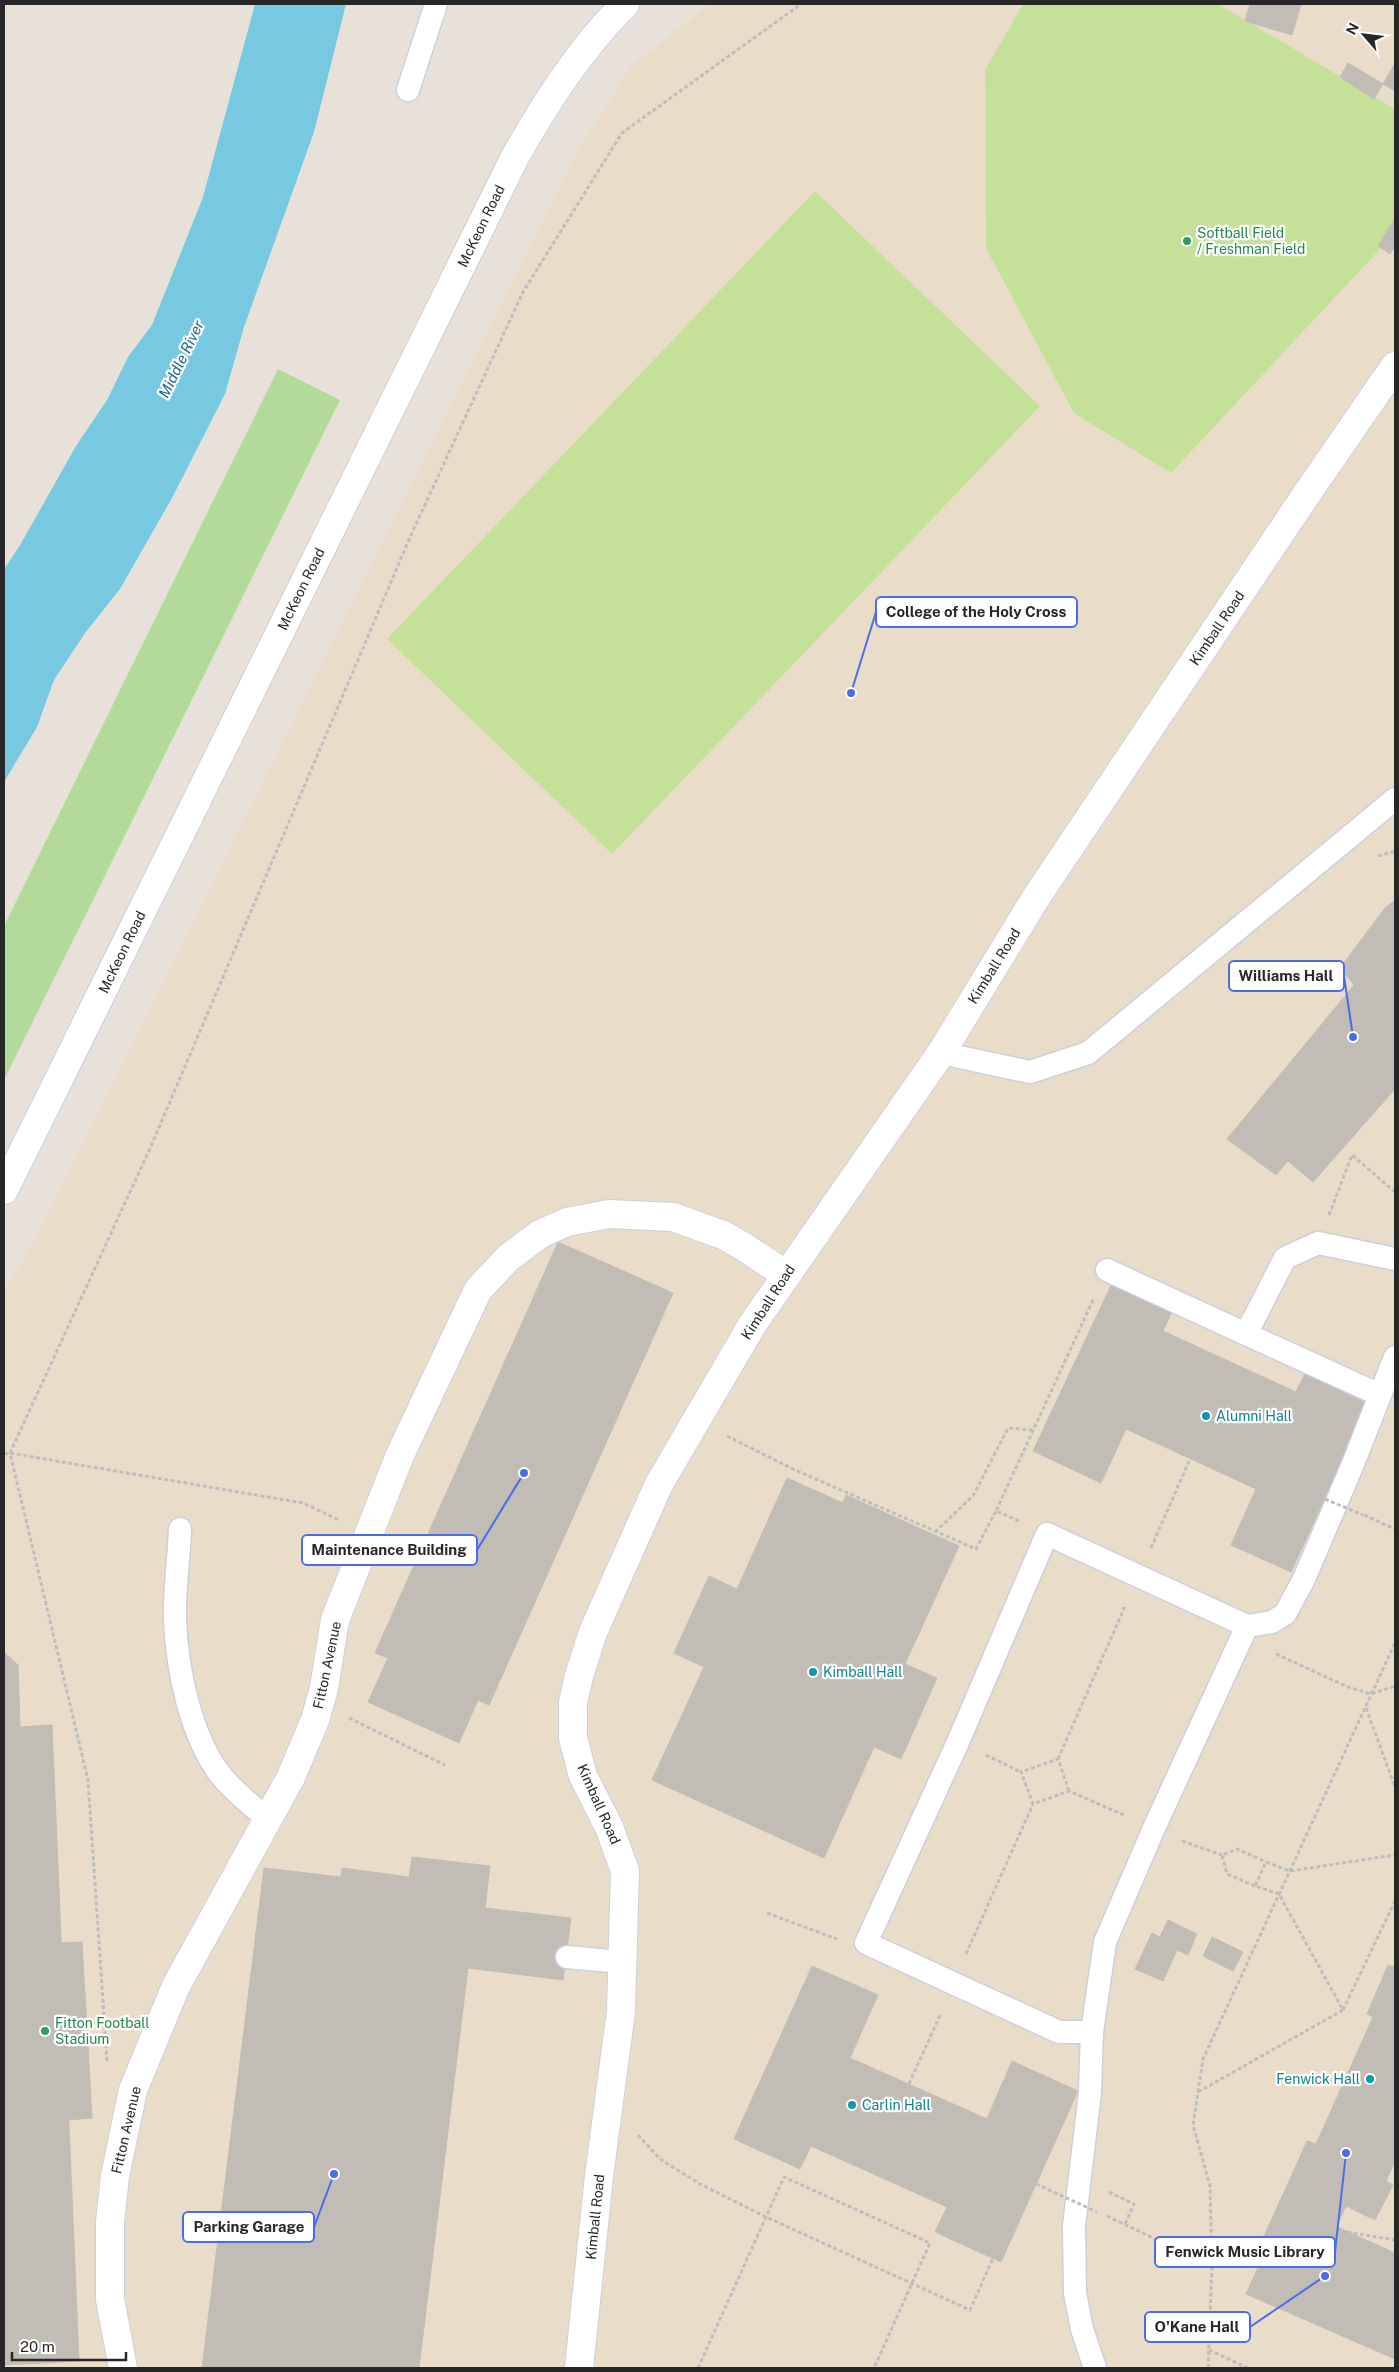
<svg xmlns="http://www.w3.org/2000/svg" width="1399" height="2372" font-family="'Public Sans',sans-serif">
  <rect width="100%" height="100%" fill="#e8e1da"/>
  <polygon fill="#e9ddca" points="710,4 1395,4 1395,2368 4,2368 4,1293 36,1237 579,148 632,65"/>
  <polygon fill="#b3da9b" points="278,369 340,400 4,1080 4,926"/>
  <g fill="#c5e098">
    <polygon points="1023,4 1218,4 1395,109 1395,233 1171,473 1074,413 986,248 985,70"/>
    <polygon points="815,191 1040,406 612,854 387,639"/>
  </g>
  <polygon fill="#76c9e1" points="255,4 346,4 314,132 244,327 225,394 172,498 120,589 85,633 54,680 37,727 4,782 4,569 19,547 76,446 107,400 128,357 152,325 203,197"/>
  <g fill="#c1bcb5" stroke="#c3bdb4">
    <polygon points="1250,4 1301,5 1292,35 1245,21"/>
    <polygon points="1348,63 1383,84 1374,99 1340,77"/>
    <polygon points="1395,63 1395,91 1383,84"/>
    <polygon points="1395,218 1395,246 1390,254 1378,246"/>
    <polygon points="1395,900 1395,1089 1313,1182 1288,1161 1276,1175 1227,1139 1354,985 1340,968 1385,908"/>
    <polygon points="558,1242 673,1293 489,1705 478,1700 459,1743 368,1702 388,1658 375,1653"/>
    <polygon points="1114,1279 1174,1307 1163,1331 1296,1392 1305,1373 1369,1402 1291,1572 1231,1545 1256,1489 1126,1429 1101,1483 1033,1451"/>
    <polygon points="787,1478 843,1503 846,1495 959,1546 905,1664 937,1678 901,1759 874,1747 824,1858 652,1780 704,1667 674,1653 709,1576 737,1589"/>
    <polygon points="4,1652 18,1665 20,1727 52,1725 79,2361 4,2365"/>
    <polygon points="412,1857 490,1866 485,1908 571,1918 563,1980 468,1968 419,2368 202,2368 264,1868 341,1877 342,1868 409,1877"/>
    <polygon points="1168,1920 1197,1934 1188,1955 1177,1950 1163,1981 1135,1969 1152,1933 1160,1937"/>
    <polygon points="1212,1937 1243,1952 1233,1971 1203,1956"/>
    <polygon points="82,1942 92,2118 68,2120 61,1943"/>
    <polygon points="1395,1963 1395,2161 1386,2181 1393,2185 1375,2220 1346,2206 1337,2226 1280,2201 1307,2141 1316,2144 1373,2017 1367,2014 1388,1965 1393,1967"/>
    <polygon points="812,1966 878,1995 850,2058 987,2119 1012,2061 1078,2091 1001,2262 935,2232 947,2207 811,2146 800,2169 734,2139"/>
    <polygon points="1280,2201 1395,2253 1395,2359 1246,2294 1262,2259 1255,2256"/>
  </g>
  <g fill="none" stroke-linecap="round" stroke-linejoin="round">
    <g stroke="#ccd0db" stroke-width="25">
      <g id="lane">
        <polyline points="408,90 436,4"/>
        <polyline points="941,1053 1030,1072 1088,1053 1395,799"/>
        <polyline points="1107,1270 1246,1334"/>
        <polyline points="1380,1395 1246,1334 1285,1258 1318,1243 1395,1259"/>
        <path d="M180,1529c-1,30 -6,61 -5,91 2,50 16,119 48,158 14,16 29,28 45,41"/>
        <polyline points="567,1957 621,1962"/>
        <polyline points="1092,2032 1105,1942 1154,1828 1247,1626"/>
        <polyline points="1095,2368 1082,2329 1075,2293 1074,2226 1090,2093 1092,2032 1059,2032 866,1943 958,1742 1047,1534 1247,1626 1272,1622 1285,1614 1304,1579 1353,1464 1395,1357"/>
      </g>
    </g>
    <g stroke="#ccd0db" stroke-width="30">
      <g id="street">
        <polyline points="123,2368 110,2299 110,2222 115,2176 133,2090 176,1986 291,1777 315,1720 324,1688 335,1620 400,1455 478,1290 508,1258 540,1234 567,1222 609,1214 673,1217 723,1235 741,1245 785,1274"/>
        <polyline points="579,2368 599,2176 621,2011 625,1871 609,1827 583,1776 573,1738 573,1702 579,1676 593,1632 659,1484 752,1325 941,1053 1037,896 1306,495 1395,366"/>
      </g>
    </g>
    <g stroke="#ccd0db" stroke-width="30">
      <path id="secondary" d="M4,1190l511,-1033c31,-55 65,-108 110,-153"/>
    </g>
    <g stroke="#bebebe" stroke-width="3" stroke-dasharray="4 2.5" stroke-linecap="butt">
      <polyline points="1378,856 1395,851"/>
      <polyline points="1329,1215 1352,1155 1395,1192"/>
      <polyline points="727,1436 793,1469 976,1549 996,1511"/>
      <polyline points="4,1454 10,1453 303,1503 339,1520"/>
      <polyline points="1364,1515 1395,1529"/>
      <polyline points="1019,1521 996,1511 1094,1298"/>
      <polyline points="935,1532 973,1496 1008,1428 1033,1430"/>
      <polyline points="1151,1548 1190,1459"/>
      <polyline points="1276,1654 1348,1687 1371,1694 1395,1686"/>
      <polyline points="1366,1708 1395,1787"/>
      <polyline points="349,1718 445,1765"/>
      <polyline points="986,1755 1021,1772"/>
      <polyline points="1058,1759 1126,1604"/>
      <polyline points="1069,1791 1058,1759 1021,1772 1033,1804 1069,1791 1126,1816"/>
      <polyline points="1182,1841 1222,1855"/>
      <polyline points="1255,1886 1227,1874 1222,1855 1237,1849 1266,1862"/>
      <polyline points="767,1913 837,1939"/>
      <polyline points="966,1954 1033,1804"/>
      <polyline points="1343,2010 1395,1901"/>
      <polyline points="107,2061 88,1780 10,1453 152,1144 411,535 523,292 622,133 801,4"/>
      <polyline points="909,2084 941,2013"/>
      <polyline points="1198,2092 1343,2010 1279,1894 1255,1886 1266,1862 1290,1871 1395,1855"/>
      <polyline points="638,2135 660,2159 700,2184 766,2217 970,2310 993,2258"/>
      <polyline points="1109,2192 1134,2204 1125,2224"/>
      <polyline points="1107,2216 1212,2266 1210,2186 1193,2125 1203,2059 1395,1643"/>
      <polyline points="1347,2232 1395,2240"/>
      <polyline points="1209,2350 1248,2368"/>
      <polyline points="698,2368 784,2177 930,2243 874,2368"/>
      <polyline points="1208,2368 1212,2266"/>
    </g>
    <use href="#lane" stroke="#fff" stroke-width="22"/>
    <use href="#street" stroke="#fff" stroke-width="28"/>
    <use href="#secondary" stroke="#fff" stroke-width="28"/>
    <g stroke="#bebebe" stroke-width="3" stroke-dasharray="4 2.5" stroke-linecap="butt">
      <polyline points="1325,1499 1363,1515"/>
      <polyline points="1036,2184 1097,2212"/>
    </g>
  </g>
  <g fill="#2e9e5b" stroke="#fff" stroke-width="2">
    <circle cx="1187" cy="241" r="5"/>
    <circle cx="45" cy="2031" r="5"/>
  </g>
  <g fill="#0f9aa8" stroke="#fff" stroke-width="2">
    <circle cx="1206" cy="1416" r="5"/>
    <circle cx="813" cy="1672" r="5"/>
    <circle cx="1370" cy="2079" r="5"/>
    <circle cx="852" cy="2105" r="5"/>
  </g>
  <g text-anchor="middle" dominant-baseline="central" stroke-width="4.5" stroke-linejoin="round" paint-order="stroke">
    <g font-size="14" fill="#272727" stroke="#fff">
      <text transform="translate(481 226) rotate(-64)">McKeon Road</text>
      <text transform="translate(301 589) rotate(-64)">McKeon Road</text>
      <text transform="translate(1217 628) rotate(-56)">Kimball Road</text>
      <text transform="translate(122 952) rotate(-64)">McKeon Road</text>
      <text transform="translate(994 966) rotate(-58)">Kimball Road</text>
      <text transform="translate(768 1302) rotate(-57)">Kimball Road</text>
      <text transform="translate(327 1665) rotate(-78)">Fitton Avenue</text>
      <text transform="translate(599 1804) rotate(66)">Kimball Road</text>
      <text transform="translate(126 2130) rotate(-77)">Fitton Avenue</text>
      <text transform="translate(595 2217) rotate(-84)">Kimball Road</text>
    </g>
    <g font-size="14" fill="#27864d" stroke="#fff" text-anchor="start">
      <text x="1197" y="233">Softball Field<tspan x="1197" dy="16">/ Freshman Field</tspan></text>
      <text x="55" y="2023">Fitton Football<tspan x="55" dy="16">Stadium</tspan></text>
    </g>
    <g font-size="14" fill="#0d838f" stroke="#fff" text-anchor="start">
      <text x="1216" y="1416">Alumni Hall</text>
      <text x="823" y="1672">Kimball Hall</text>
      <text x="1360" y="2079" text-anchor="end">Fenwick Hall</text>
      <text x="862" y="2105">Carlin Hall</text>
    </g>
    <g font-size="15" font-style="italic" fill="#1a6788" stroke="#fff">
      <text transform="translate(181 359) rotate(-64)">Middle River</text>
    </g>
  </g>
  <path fill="none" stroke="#496de6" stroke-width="2" d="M851 693L876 612M1353 1037L1344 976M524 1473L477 1550M334 2174L314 2227M1346 2153L1335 2252M1325 2276L1250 2327"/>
  <g fill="#496de6" stroke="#fff" stroke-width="2">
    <circle cx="851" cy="693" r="5"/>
    <circle cx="1353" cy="1037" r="5"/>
    <circle cx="524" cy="1473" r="5"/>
    <circle cx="334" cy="2174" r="5"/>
    <circle cx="1346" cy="2153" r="5"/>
    <circle cx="1325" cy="2276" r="5"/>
  </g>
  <g fill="#fff" stroke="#496de6" stroke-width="2">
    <rect x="876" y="597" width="201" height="30" rx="5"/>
    <rect x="1229" y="961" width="115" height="30" rx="5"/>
    <rect x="302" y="1535" width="175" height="30" rx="5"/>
    <rect x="183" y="2212" width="131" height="30" rx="5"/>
    <rect x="1155" y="2237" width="180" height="30" rx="5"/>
    <rect x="1145" y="2312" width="105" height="30" rx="5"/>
  </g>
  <g font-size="15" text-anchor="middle" font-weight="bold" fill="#272727">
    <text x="976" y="617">College of the Holy Cross</text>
    <text x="1286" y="981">Williams Hall</text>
    <text x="389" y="1555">Maintenance Building</text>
    <text x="249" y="2232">Parking Garage</text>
    <text x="1245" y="2257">Fenwick Music Library</text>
    <text x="1197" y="2332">O'Kane Hall</text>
  </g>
  <rect width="1399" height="2372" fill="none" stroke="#272727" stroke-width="10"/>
  <g transform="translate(1364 35) rotate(298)" stroke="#ffffff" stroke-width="4" paint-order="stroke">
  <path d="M0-4L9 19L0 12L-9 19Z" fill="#272727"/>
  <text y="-8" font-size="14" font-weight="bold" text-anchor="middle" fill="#272727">N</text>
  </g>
  <path d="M12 2352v8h114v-8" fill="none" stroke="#272727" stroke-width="2.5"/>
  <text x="20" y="2352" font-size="15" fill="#272727" stroke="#ffffff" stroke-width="4" paint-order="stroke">20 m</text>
</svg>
